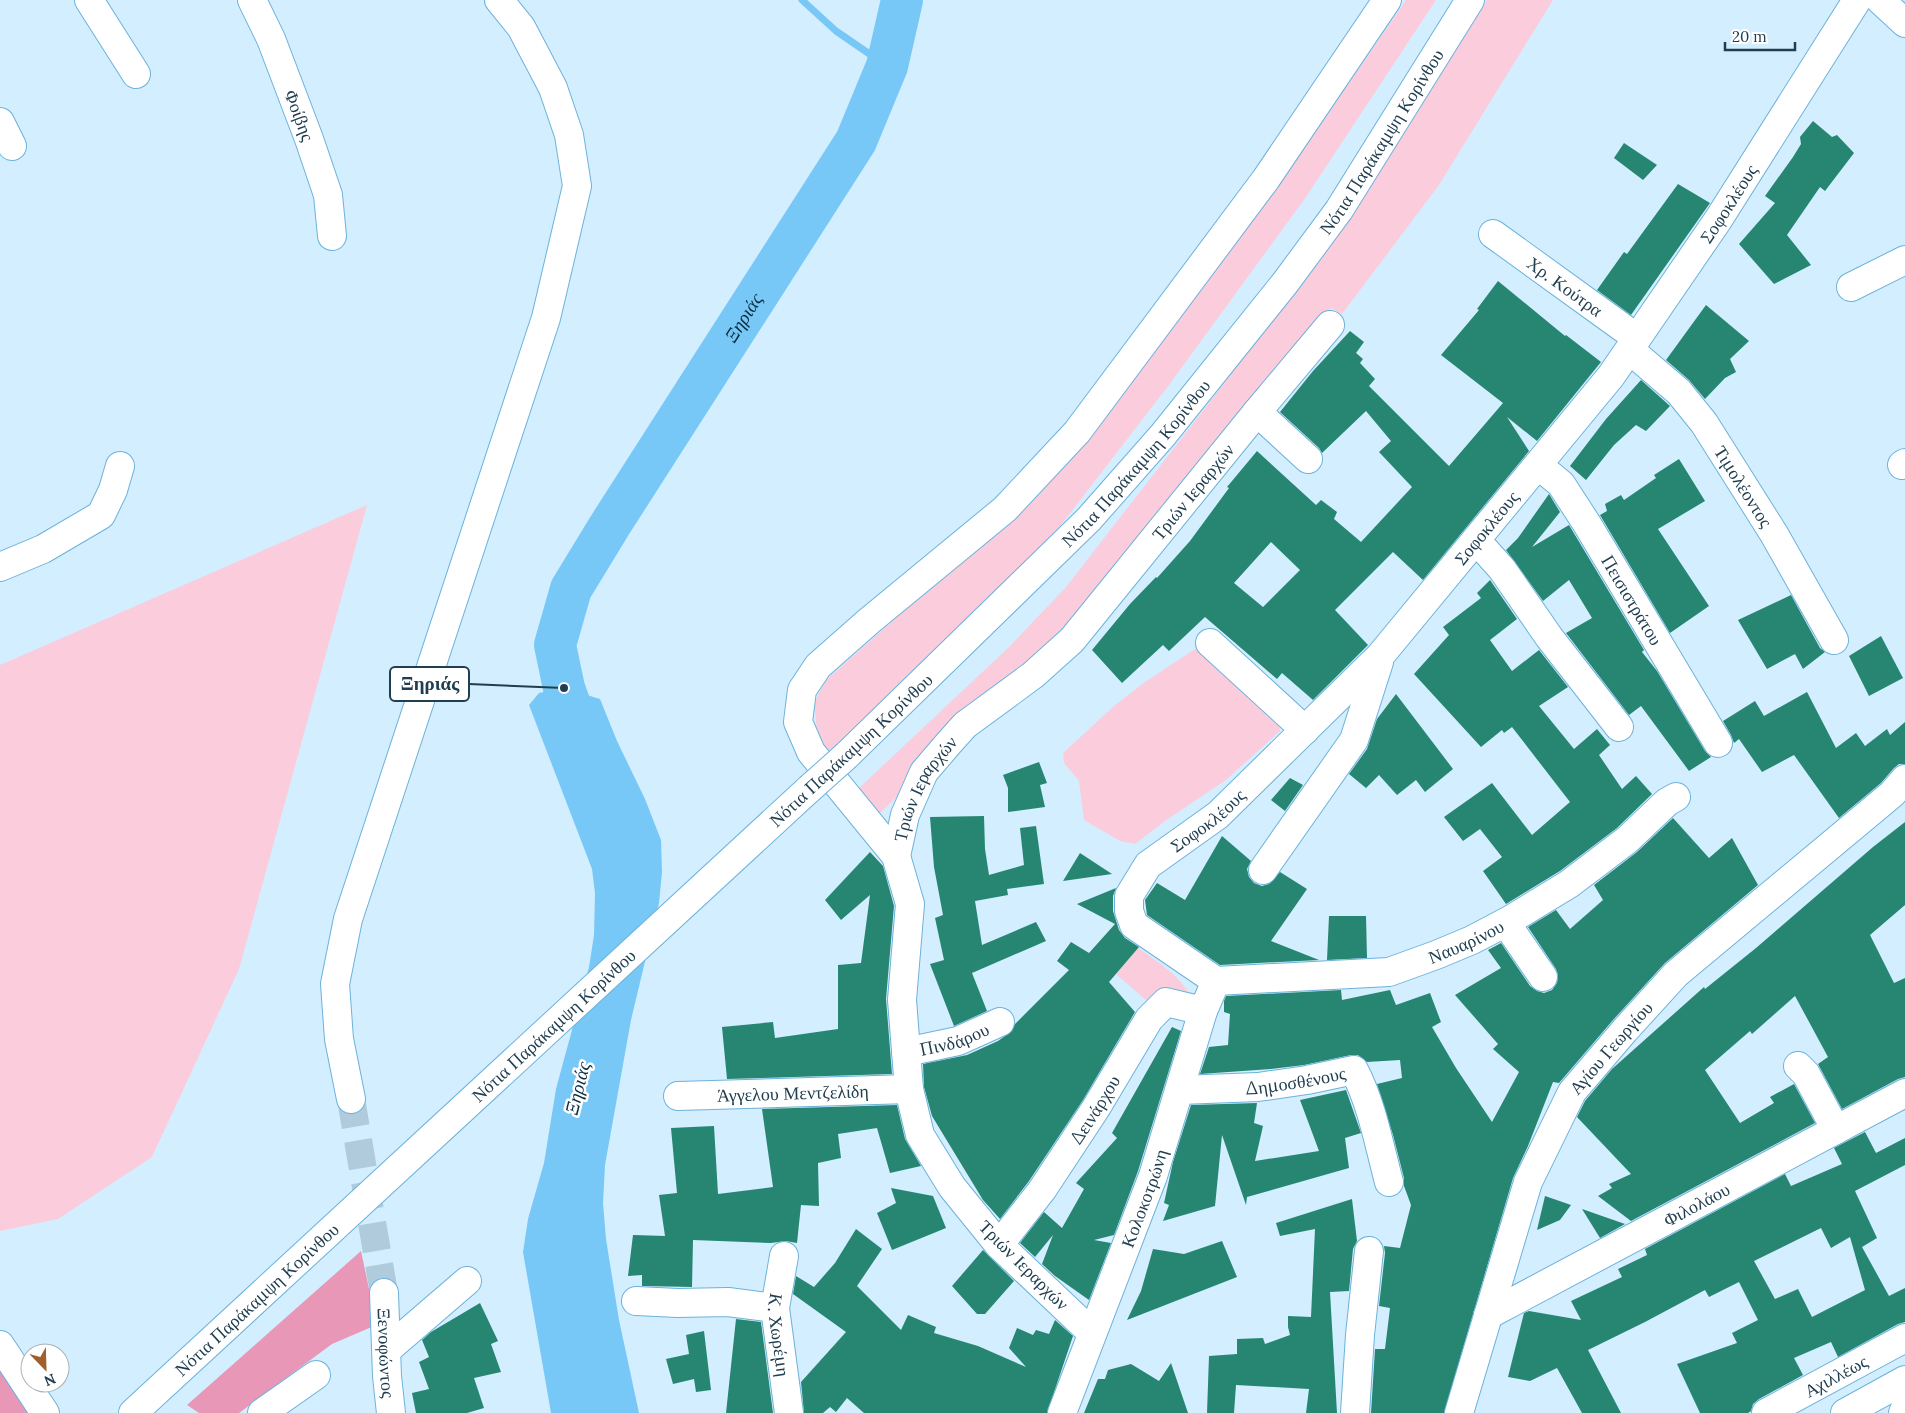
<svg xmlns="http://www.w3.org/2000/svg" width="1905" height="1413" font-family="Lora,serif">
  <rect width="100%" height="100%" fill="#d3eeff"/>
  <g fill="#fbcddc">
    <polygon points="1406,0 1436,0 1306,197 1169,385 1057,530 943,652 827,755 817,731 814,703 826,680 967,555 1060,467 1147,362 1286,175"/>
    <polygon points="1487,0 1553,0 1439,185 1342,314 1331,308 1080,619 877,816 857,790 1009,647 1066,587 1219,390 1356,209"/>
    <polygon points="367,505 239,969 152,1157 58,1219 0,1231 0,665"/>
    <polygon points="1198,647 1279,720 1280,731 1226,780 1165,821 1135,844 1120,841 1084,820 1079,781 1064,763 1063,753 1114,706 1145,682"/>
    <path d="M1138,948c20,14 40,26 52,47l-42,7 -32,-28z"/>
  </g>
  <g fill="#e897b6">
    <polygon points="361,1251 371,1298 374,1326 332,1344 239,1413 199,1413 187,1405"/>
    <polygon points="0,1368 31,1413 0,1413"/>
  </g>
  <polygon fill="#78c8f7" points="564,688 600,699 617,741 645,799 661,840 662,872 659,903 631,1020 605,1165 603,1203 606,1239 619,1320 639,1413 551,1413 523,1252 528,1219 544,1163 556,1089 589,967 594,935 595,893 592,869 529,705 539,693"/>
  <g fill="none" stroke-linecap="round" stroke-linejoin="round">
    <polyline stroke="#78c8f7" stroke-width="7" points="802,0 836,31 887,66"/>
    <path stroke="#78c8f7" stroke-width="42" id="s1" d="M583,742l-19,-54 -9,-43 16,-56 39,-64 246,-384 31,-75 15,-66"/>
  </g>
  <g fill="#268672" fill-rule="evenodd">
    <polygon points="1813,121 1832,137 1837,135 1854,153 1825,191 1820,187 1787,235 1811,265 1774,284 1739,244 1775,203 1765,196 1793,157 1801,144 1800,137"/>
    <polygon points="1624,143 1657,165 1643,180 1614,158"/>
    <polygon points="1678,184 1710,203 1631,315 1597,290 1624,252 1627,254"/>
    <path d="M1498,281l67,55 1,-1 35,27 -64,79 -30,-24 22,34 -106,129 -30,-28 -58,58 33,35 -55,55 -31,-27 -5,6 -72,-62 -36,34 -6,-6 -41,38 -30,-33 38,-46 26,-27 1,1 33,-37 39,-53 -2,-1 30,-36 59,54 5,-5 16,12 -3,7 27,23 51,-55 -33,-35 12,-11 -25,-30 -44,42 -3,-5 -39,-36 33,-41 37,-40 14,11 -8,11 7,6 -3,4 15,16 -6,7 80,80 54,-63 -62,-48 38,-45 -2,-1zM1271,542l29,28 -37,37 -29,-24z"/>
    <polygon points="1706,305 1749,341 1730,359 1736,372 1725,378 1705,399 1689,380 1666,360"/>
    <polygon points="1641,380 1670,406 1646,431 1636,425 1614,445 1586,480 1570,466 1606,419"/>
    <polygon points="1679,459 1705,501 1658,529 1709,606 1670,633 1600,515 1607,511 1605,504 1621,495 1624,500 1656,478 1654,475"/>
    <polygon points="1549,494 1560,512 1532,547 1569,525 1644,650 1642,652 1657,671 1705,751 1711,757 1689,771 1641,706 1629,715 1566,633 1592,618 1569,580 1543,601 1506,550 1518,538"/>
    <polygon points="1490,580 1517,619 1490,640 1512,671 1539,650 1568,687 1539,706 1574,749 1597,729 1610,745 1599,755 1622,789 1636,776 1652,794 1617,828 1560,871 1506,904 1483,871 1502,857 1480,829 1463,841 1444,817 1492,783 1532,835 1570,802 1512,727 1504,733 1502,730 1481,747 1414,674 1449,635 1443,627 1481,598 1477,593"/>
    <polygon points="1791,595 1820,648 1825,652 1803,669 1795,654 1767,669 1738,620"/>
    <polygon points="1881,636 1903,678 1869,696 1849,656"/>
    <polygon points="1807,692 1836,748 1856,733 1865,746 1887,729 1890,735 1905,722 1905,764 1899,764 1894,768 1881,783 1839,818 1794,755 1762,772 1739,739 1734,743 1731,735 1723,721 1755,701 1764,716"/>
    <polygon points="1396,694 1453,769 1425,792 1416,780 1397,795 1379,775 1366,788 1349,774 1367,749 1377,719"/>
    <polygon points="1039,762 1047,783 1040,785 1045,807 1008,812 1008,788 1003,775"/>
    <polygon points="1290,778 1303,785 1285,811 1271,800"/>
    <polygon points="984,816 985,849 989,875 1024,865 1020,828 1036,826 1044,884 1007,889 1008,895 975,901 982,945 1036,922 1046,941 972,973 987,1011 954,1026 930,964 944,960 935,918 943,915 934,867 930,817"/>
    <polygon points="1673,818 1709,858 1732,838 1758,885 1665,963 1613,1020 1559,1083 1553,1082 1528,1146 1513,1178 1444,1413 1371,1413 1375,1349 1385,1349 1390,1308 1379,1306 1385,1253 1384,1246 1400,1248 1411,1205 1404,1186 1404,1178 1393,1135 1377,1084 1402,1078 1400,1060 1367,1062 1358,1055 1351,1055 1304,1065 1271,1069 1200,1074 1209,1047 1228,1045 1230,1014 1224,1012 1224,1001 1226,996 1341,990 1342,1000 1390,990 1396,1005 1430,993 1441,1022 1432,1027 1456,1068 1492,1122 1519,1072 1493,1049 1498,1044 1455,995 1501,968 1488,950 1501,943 1530,986 1537,991 1544,993 1552,990 1557,983 1558,975 1556,969 1528,927 1556,910 1570,929 1603,900 1594,885 1637,852"/>
    <polygon points="1905,822 1905,905 1870,935 1894,983 1905,978 1905,1077 1898,1079 1842,1109 1818,1064 1828,1057 1795,996 1752,1034 1750,1031 1705,1070 1740,1123 1774,1103 1770,1097 1794,1084 1815,1123 1631,1221 1598,1196 1612,1188 1609,1184 1631,1174 1577,1117 1585,1101 1612,1069 1704,987 1705,989 1756,948 1873,847"/>
    <polygon points="1222,836 1251,861 1247,869 1249,877 1254,883 1262,886 1269,884 1280,872 1307,889 1271,941 1319,960 1220,965 1147,915 1145,900 1157,883 1185,900"/>
    <polygon points="870,852 883,866 894,906 886,999 892,1074 727,1079 722,1027 773,1022 775,1038 838,1029 838,965 861,963 870,895 841,920 825,900"/>
    <polygon points="1080,853 1112,874 1063,881"/>
    <polygon points="1116,888 1113,896 1113,911 1119,930 1125,938 1139,947 1109,982 1135,1012 1083,1100 1029,1181 1000,1219 983,1200 932,1116 924,1087 923,1064 967,1055 998,1041 1012,1031 1015,1024 1069,970 1057,961 1071,942 1089,953 1115,924 1077,904"/>
    <polygon points="1329,916 1366,916 1367,958 1327,960"/>
    <polygon points="1172,1027 1181,1031 1138,1171 1114,1235 1094,1240 1111,1243 1089,1300 1055,1276 1042,1264 1053,1235 1035,1257 1020,1243 1044,1212 1062,1228 1084,1189 1076,1183 1117,1138 1112,1133"/>
    <polygon points="1346,1090 1361,1133 1345,1138 1349,1168 1247,1197 1246,1205 1222,1135 1215,1206 1163,1221 1169,1205 1164,1203 1173,1162 1191,1105 1257,1103 1254,1123 1263,1126 1255,1161 1319,1151 1300,1100"/>
    <polygon points="897,1105 905,1139 921,1166 890,1173 877,1128 838,1134 841,1158 818,1163 819,1206 801,1205 797,1243 786,1241 771,1243 693,1240 692,1287 642,1286 642,1275 628,1276 633,1235 665,1236 659,1195 677,1193 671,1128 714,1126 718,1194 773,1187 762,1109"/>
    <path d="M1865,1132l11,21 29,-15v27l-50,26 22,47 -15,9 27,49 16,-8v34l-7,2 -60,33 -7,-15 -37,16 9,17 -44,24 -6,5 -2,7 -3,2h-48l-23,-49 60,-21 -5,-10 26,-13 -19,-38 -30,15 -4,-7 -60,32 -57,28 33,63h-39l-25,-45 -27,13 -22,-4 16,-64 5,-2 52,9 -10,-19 51,-24 -4,-8 29,-14 -2,-6 140,-75 6,12 51,-22 -8,-16zM1821,1228l10,20 19,-11 15,53 -53,27 -14,-28 -23,10 -21,-38z"/>
    <polygon points="891,1188 933,1196 946,1228 892,1250 877,1213 896,1203"/>
    <polygon points="1545,1196 1571,1205 1560,1220 1537,1230"/>
    <polygon points="1352,1199 1357,1241 1353,1249 1349,1291 1330,1292 1337,1413 1306,1413 1309,1389 1236,1385 1234,1413 1207,1413 1209,1356 1237,1354 1237,1339 1263,1338 1265,1344 1290,1335 1288,1327 1288,1316 1311,1317 1315,1229 1280,1236 1276,1223"/>
    <polygon points="1582,1209 1625,1224 1600,1238"/>
    <polygon points="856,1229 882,1249 857,1286 901,1330 908,1315 936,1327 934,1333 978,1346 1026,1367 1009,1348 1017,1328 1033,1335 1036,1330 1049,1334 1055,1320 1073,1336 1047,1413 864,1413 847,1398 836,1412 830,1407 823,1413 804,1413 801,1382 846,1332 793,1294 796,1276 814,1287 835,1263"/>
    <polygon points="1222,1241 1237,1277 1127,1320 1141,1291 1153,1249 1184,1254"/>
    <polygon points="983,1250 1014,1281 985,1314 977,1314 952,1286"/>
    <polygon points="480,1303 498,1341 491,1344 501,1372 474,1378 484,1408 467,1413 416,1413 412,1393 429,1389 419,1362 429,1357 422,1340 431,1332"/>
    <polygon points="736,1319 761,1322 773,1413 726,1413"/>
    <polygon points="704,1331 711,1390 696,1392 694,1379 673,1384 666,1359 689,1354 686,1335"/>
    <polygon points="1171,1363 1188,1413 1084,1413 1098,1379 1105,1379 1108,1370 1131,1364 1159,1381"/>
  </g>
  <g fill="none" stroke-linecap="round" stroke-linejoin="round">
    <polyline stroke="#afcbdc" stroke-width="28" stroke-dasharray="28 14" stroke-linecap="butt" points="351,1099 384,1293"/>
    <g stroke="#6cb2db" stroke-width="30">
      <g id="minor">
        <polyline points="89,0 136,74"/>
        <path id="s2" d="M252,0l19,39 38,100 19,56 4,41"/>
        <polyline points="1880,0 1905,23"/>
        <polyline points="0,122 12,146"/>
        <path id="s3" d="M1493,234l144,104"/>
        <polyline points="1851,287 1905,260"/>
        <path id="s4" d="M1630,350l49,42 25,31 70,111 60,106"/>
        <polyline points="1257,412 1308,459"/>
        <path id="s5" d="M1538,465l23,19 26,40 131,219"/>
        <polyline points="1902,465 1905,463"/>
        <polyline points="1476,540 1502,569 1549,637 1619,727"/>
        <polyline points="0,567 43,549 101,515 113,490 120,466"/>
        <polyline points="1210,643 1305,730"/>
        <polyline points="896,856 811,752 798,722 802,690 818,666 869,621 1005,509 1077,432 1266,179 1387,0"/>
        <polyline points="1263,870 1354,740 1379,662"/>
        <polyline points="1506,923 1543,977"/>
        <path id="s6" d="M1216,981l-82,-56 -5,-14v-15l19,-31 70,-50 162,-159 231,-280 107,-156 139,-220"/>
        <path id="s7" d="M1216,981l173,-9 47,-17 36,-15 38,-20 59,-36 58,-44 40,-38 9,-5"/>
        <path id="s8" d="M906,1052l52,-11 42,-19"/>
        <polyline points="1798,1066 1806,1074 1836,1130"/>
        <path id="s9" d="M1180,1090l78,-3 49,-7 47,-10c18,34 25,75 35,112"/>
        <path id="s10" d="M678,1096l231,-7"/>
        <polyline points="351,1099 339,1039 335,984 348,919 546,318 577,186 569,135 553,88 521,27 499,0"/>
        <path id="s11" d="M999,1245l43,-55 54,-82 53,-89 17,-17 37,9"/>
        <path id="s12" d="M784,1256l-9,52 14,105"/>
        <path id="s13" d="M384,1293l3,83 4,37"/>
        <polyline points="636,1301 678,1303 728,1302 775,1308"/>
        <path id="s14" d="M1488,1315l417,-222"/>
        <path id="s15" d="M1092,1333l-93,-88 -47,-58 -32,-52 -11,-46 -7,-89 8,-96 -14,-48 9,-41 19,-43 24,-28 17,-19 68,-50 39,-35 185,-228 73,-87"/>
        <polyline points="388,1349 467,1281"/>
        <polyline points="262,1413 316,1375"/>
        <path id="s16" d="M1062,1413l91,-237 50,-165 13,-30"/>
        <polyline points="1355,1413 1360,1335 1369,1251"/>
        <path id="s17" d="M1459,1413l69,-231 44,-90 53,-62 51,-56 216,-180 13,-15"/>
        <path id="s18" d="M1766,1413l139,-75"/>
        <polyline points="1845,1413 1905,1380"/>
        <polyline points="1903,1413 1905,1408"/>
      </g>
    </g>
    <g stroke="#6cb2db" stroke-width="30">
      <polyline id="major" points="0,1345 45,1413"/>
    </g>
    <g stroke="#6cb2db" stroke-width="30">
      <g id="highway">
        <path id="s19" d="M847,755l242,-236 74,-84 122,-152 54,-73 131,-210"/>
        <path id="s20" d="M133,1413l676,-624"/>
      </g>
    </g>
    <use href="#minor" stroke="#fff" stroke-width="28"/>
    <use href="#major" stroke="#fff" stroke-width="28"/>
    <use href="#highway" stroke="#fff" stroke-width="28"/>
    <g stroke="#6cb2db" stroke-width="30" stroke-linecap="butt">
      <polyline id="highway-bridge" points="809,789 847,755"/>
    </g>
    <use href="#highway-bridge" stroke="#fff" stroke-width="28"/>
  </g>
  <g text-anchor="middle" dominant-baseline="central" stroke-width="5" stroke-linejoin="round" paint-order="stroke">
    <g font-size="18" fill="#203e4f" stroke="#fff">
      <text stroke="none"><textPath href="#s2" startOffset="125">Φοίβης</textPath></text>
      <text stroke="none"><textPath href="#s19" startOffset="816">Νότια Παράκαμψη Κορίνθου</textPath></text>
      <text stroke="none"><textPath href="#s6" startOffset="1050">Σοφοκλέους</textPath></text>
      <text stroke="none"><textPath href="#s3" startOffset="89">Χρ. Κούτρα</textPath></text>
      <text stroke="none"><textPath href="#s19" startOffset="411">Νότια Παράκαμψη Κορίνθου</textPath></text>
      <text stroke="none"><textPath href="#s4" startOffset="179">Τιμολέοντος</textPath></text>
      <text stroke="none"><textPath href="#s15" startOffset="1026">Τριών Ιεραρχών</textPath></text>
      <text stroke="none"><textPath href="#s6" startOffset="645">Σοφοκλέους</textPath></text>
      <text stroke="none"><textPath href="#s5" startOffset="166">Πεισιστράτου</textPath></text>
      <text transform="translate(851 750) rotate(-43)">Νότια Παράκαμψη Κορίνθου</text>
      <text stroke="none"><textPath href="#s15" startOffset="621">Τριών Ιεραρχών</textPath></text>
      <text stroke="none"><textPath href="#s6" startOffset="240">Σοφοκλέους</textPath></text>
      <text stroke="none"><textPath href="#s7" startOffset="256">Ναυαρίνου</textPath></text>
      <text stroke="none"><textPath href="#s20" startOffset="572">Νότια Παράκαμψη Κορίνθου</textPath></text>
      <text stroke="none"><textPath href="#s8" startOffset="50">Πινδάρου</textPath></text>
      <text stroke="none"><textPath href="#s17" startOffset="400">Αγίου Γεωργίου</textPath></text>
      <text stroke="none"><textPath href="#s9" startOffset="116">Δημοσθένους</textPath></text>
      <text stroke="none"><textPath href="#s10" startOffset="115">Άγγελου Μεντζελίδη</textPath></text>
      <text stroke="none"><textPath href="#s11" startOffset="166">Δεινάρχου</textPath></text>
      <text stroke="none"><textPath href="#s16" startOffset="230">Κολοκοτρώνη</textPath></text>
      <text stroke="none"><textPath href="#s14" startOffset="236">Φιλολάου</textPath></text>
      <text transform="translate(1024 1265) rotate(45)">Τριών Ιεραρχών</text>
      <text stroke="none"><textPath href="#s20" startOffset="168">Νότια Παράκαμψη Κορίνθου</textPath></text>
      <text stroke="none"><textPath href="#s12" startOffset="80">Κ. Χωρέμη</textPath></text>
      <text stroke="none"><textPath href="#s13" startOffset="60">Ξενοφώντος</textPath></text>
      <text stroke="none"><textPath href="#s18" startOffset="79">Αχιλλέως</textPath></text>
    </g>
    <g font-size="19" font-style="italic" fill="#0a2f42" stroke="#fff">
      <text stroke="none"><textPath href="#s1" startOffset="481">Ξηριάς</textPath></text>
      <text transform="translate(577 1088) rotate(-76)">Ξηριάς</text>
    </g>
  </g>
  <path fill="none" stroke="#203e4f" stroke-width="2" d="M564 688L469 684"/>
  <circle fill="#203e4f" stroke="#fff" stroke-width="2" cx="564" cy="688" r="5"/>
  <rect fill="#fff" stroke="#203e4f" stroke-width="2" x="390" y="667" width="79" height="34" rx="5"/>
  <g font-size="19" text-anchor="middle" font-weight="bold" fill="#203e4f">
    <text x="430" y="690">Ξηριάς</text>
  </g>
  <g transform="translate(45 1368) rotate(157)"><circle r="24" fill="#ffffff" stroke="#a6b2b9"/>
  <path d="M0-4L9 19L0 12L-9 19Z" fill="#a05f2b"/>
  <text y="-8" font-size="14" font-weight="bold" text-anchor="middle" fill="#203e4f">N</text>
  </g>
  <path d="M1725 42v8h70v-8" fill="none" stroke="#203e4f" stroke-width="2.5"/>
  <text x="1732" y="42" font-size="15" fill="#203e4f" stroke="#ffffff" stroke-width="4" paint-order="stroke">20 m</text>
</svg>
